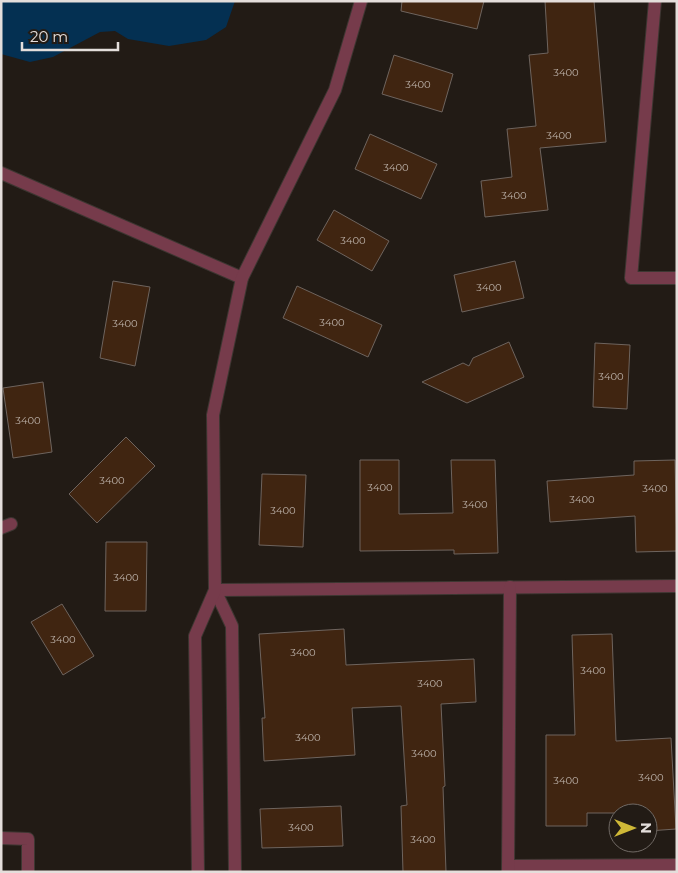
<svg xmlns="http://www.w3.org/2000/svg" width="678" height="873" font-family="Montserrat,sans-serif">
  <rect width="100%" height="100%" fill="#221b15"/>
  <polygon fill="#043052" points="1,1 235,1 226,27 206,40 169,46 128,39 115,31 100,32 53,57 30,62 1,54"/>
  <g fill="#402511" stroke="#6e645e">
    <polygon points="402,1 484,1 477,29 401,11"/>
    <polygon points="545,1 594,1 606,142 540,148 548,210 485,217 481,181 512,177 507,129 536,126 529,55 548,53"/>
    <polygon points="394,55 453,74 442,112 382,94"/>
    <polygon points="370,134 437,164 421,199 355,169"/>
    <polygon points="334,210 389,241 372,271 317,240"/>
    <polygon points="515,261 524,298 462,312 454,275"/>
    <polygon points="113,281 150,287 135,366 100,358"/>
    <polygon points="297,286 382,325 368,357 283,318"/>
    <polygon points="509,342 524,377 467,403 422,382 463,363 469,366 473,358"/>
    <polygon points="595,343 630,345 627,409 593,407"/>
    <polygon points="43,382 52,452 13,458 3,388"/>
    <polygon points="126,437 155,466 97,523 69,494"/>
    <polygon points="360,460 399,460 399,514 453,513 451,460 495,460 498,553 454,554 454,550 360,551"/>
    <polygon points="675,460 677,551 636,552 635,516 550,522 547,481 634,475 634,461"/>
    <polygon points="262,474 306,475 303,547 259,545"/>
    <polygon points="106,542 147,542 146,611 105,611"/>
    <polygon points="62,604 94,656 63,675 31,622"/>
    <polygon points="344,629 346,665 474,659 476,702 441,704 445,786 443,787 446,872 403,872 401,806 407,805 401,706 352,708 355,755 264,761 262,718 265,718 259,634"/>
    <polygon points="612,634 616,741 671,738 676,829 648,831 648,813 587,813 587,826 546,826 546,735 575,735 572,635"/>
    <polygon points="341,806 343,846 262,848 260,809"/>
  </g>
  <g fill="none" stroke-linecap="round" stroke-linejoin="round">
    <g stroke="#3d3631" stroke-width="14">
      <g id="lane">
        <polyline points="655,1 631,278 677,278"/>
        <polyline points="1,173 242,278"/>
        <polyline points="1,528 11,524"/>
        <polyline points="215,590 677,586"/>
        <polyline points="215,590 232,626 235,872"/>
        <polyline points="1,838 28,839 28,872"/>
        <polyline points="508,866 677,865"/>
        <polyline points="198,872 195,636 215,590 213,415 242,278 335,90 361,1"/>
        <polyline points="508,872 510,587"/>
      </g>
    </g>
    <use href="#lane" stroke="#763b4b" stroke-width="12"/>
  </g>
  <g text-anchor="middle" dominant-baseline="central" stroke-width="4" stroke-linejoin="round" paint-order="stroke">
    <g font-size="10" fill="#bbb0a8">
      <text x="566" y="72">3400</text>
      <text x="418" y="84">3400</text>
      <text x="559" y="135">3400</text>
      <text x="396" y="167">3400</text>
      <text x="514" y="195">3400</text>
      <text x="353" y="240">3400</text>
      <text x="489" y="287">3400</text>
      <text x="332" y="322">3400</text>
      <text x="125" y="323">3400</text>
      <text x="611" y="376">3400</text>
      <text x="28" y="420">3400</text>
      <text x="112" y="480">3400</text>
      <text x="380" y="487">3400</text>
      <text x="655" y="488">3400</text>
      <text x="582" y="499">3400</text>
      <text x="475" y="504">3400</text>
      <text x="283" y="510">3400</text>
      <text x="126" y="577">3400</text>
      <text x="63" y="639">3400</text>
      <text x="303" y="652">3400</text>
      <text x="593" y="670">3400</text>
      <text x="430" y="683">3400</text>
      <text x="308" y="737">3400</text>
      <text x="424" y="753">3400</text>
      <text x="651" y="777">3400</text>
      <text x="566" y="780">3400</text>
      <text x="301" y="827">3400</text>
      <text x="423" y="839">3400</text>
    </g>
  </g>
  <rect width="678" height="873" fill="none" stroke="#e4dedb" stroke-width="5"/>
  <g transform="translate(633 828) rotate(90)"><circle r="24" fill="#221b15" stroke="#706964"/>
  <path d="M0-4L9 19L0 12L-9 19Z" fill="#cfb837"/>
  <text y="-8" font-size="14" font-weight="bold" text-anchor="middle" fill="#e4dedb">N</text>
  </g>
  <path d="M22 42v8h96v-8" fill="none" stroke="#e4dedb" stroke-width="2.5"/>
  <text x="30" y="42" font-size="15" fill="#e4dedb" stroke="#221b15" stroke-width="4" paint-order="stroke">20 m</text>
</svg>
